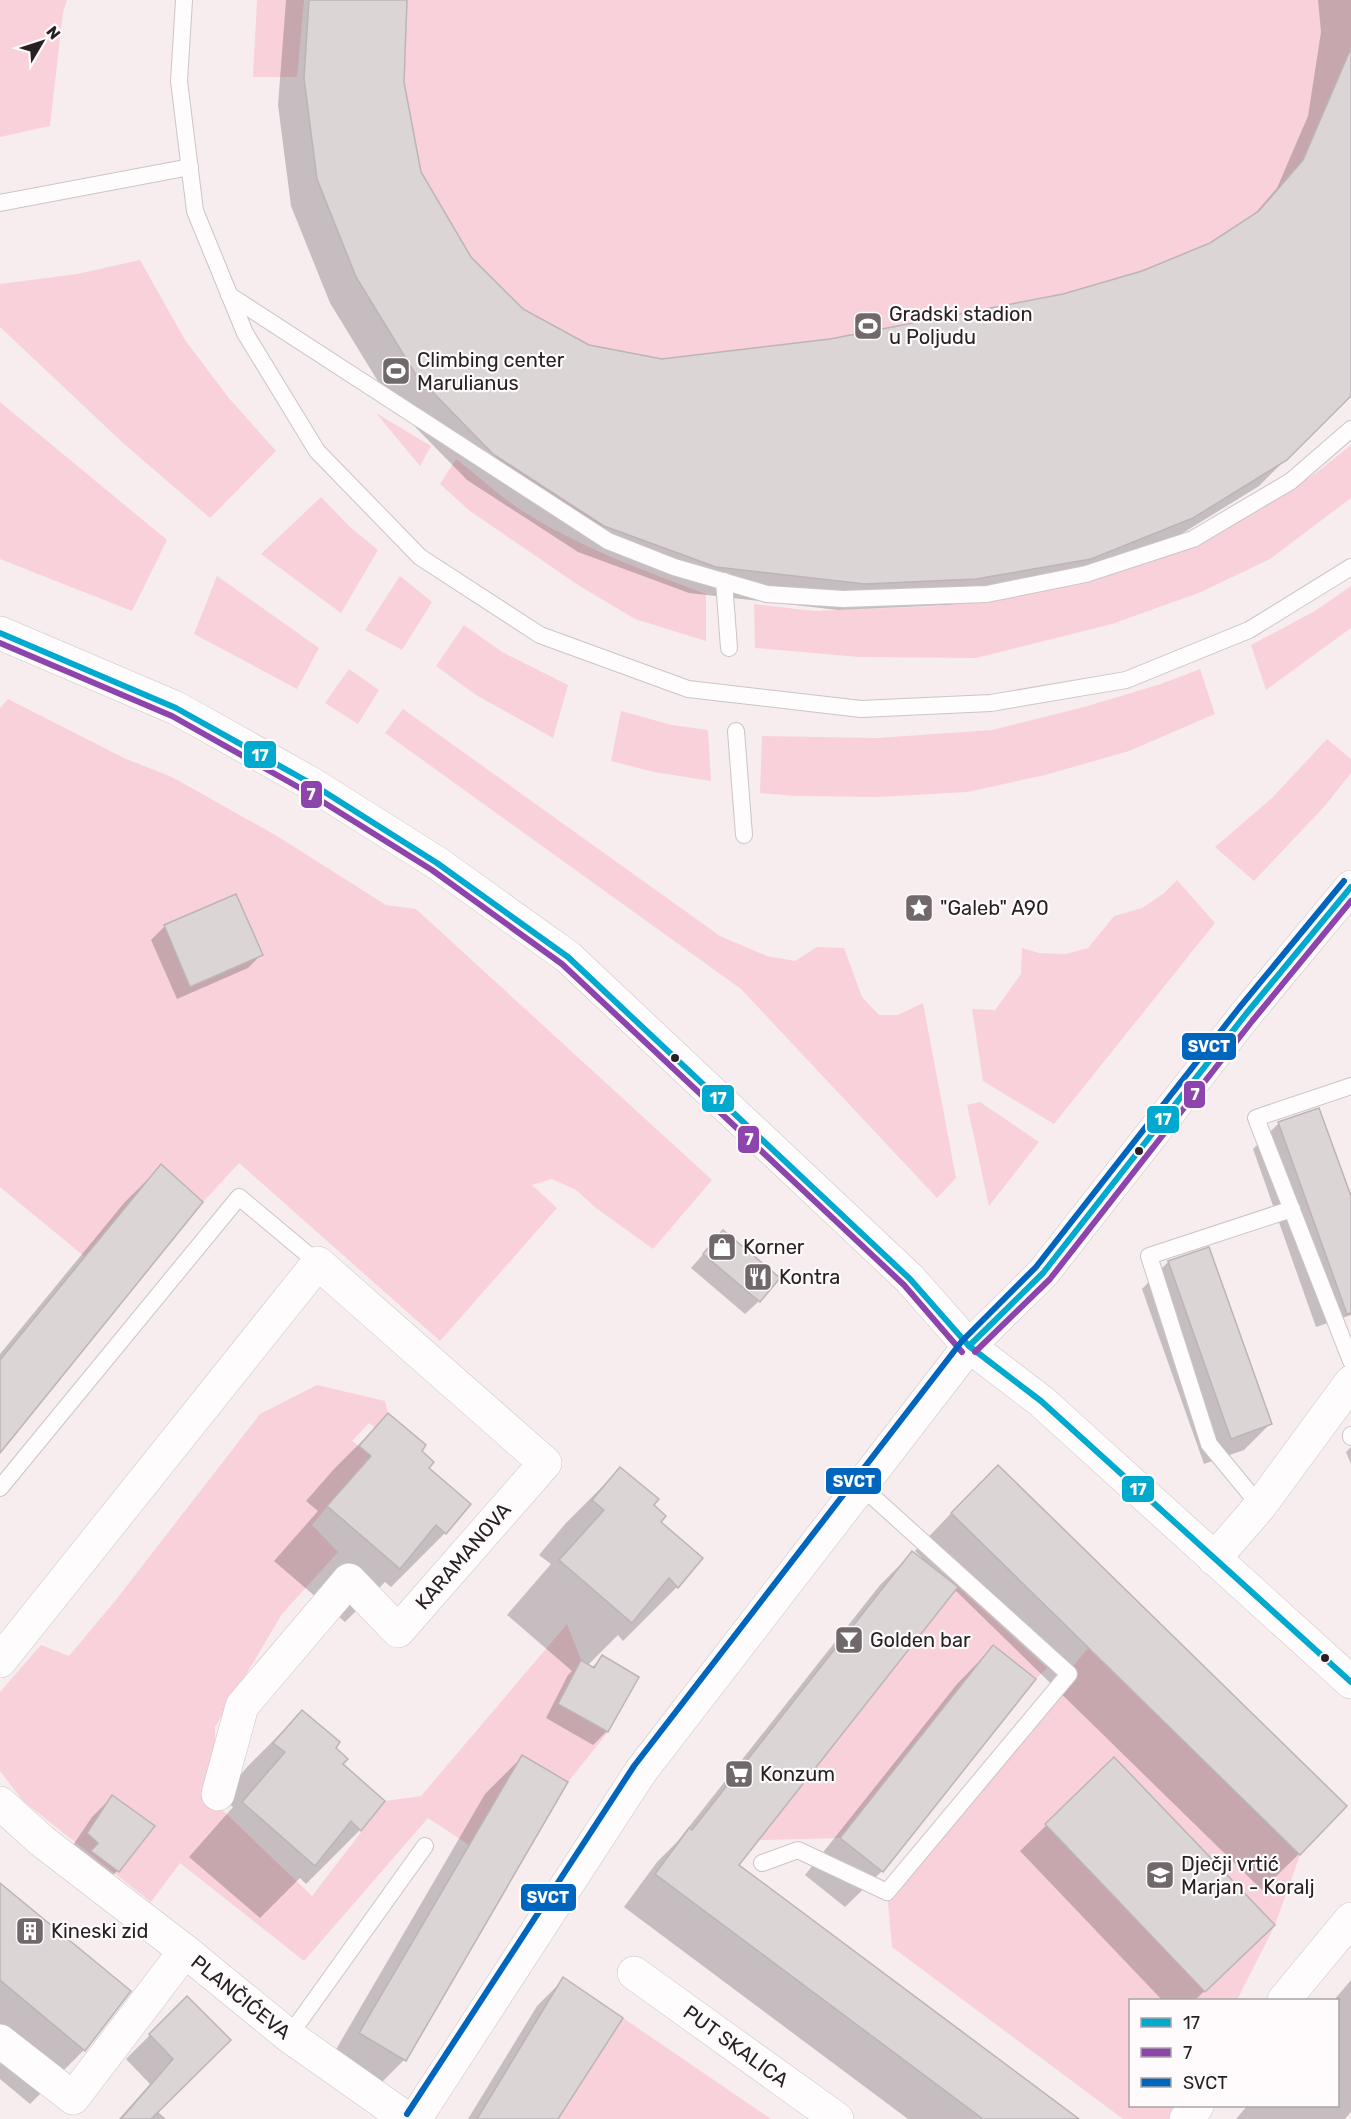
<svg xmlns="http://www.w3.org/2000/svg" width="1351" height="2119" font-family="Rubik,sans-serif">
  <rect width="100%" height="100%" fill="#f7edef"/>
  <g fill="#f9d1da">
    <polygon points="0,0 67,0 63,12 50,126 0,137"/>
    <polygon points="257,0 304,0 297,77 253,77"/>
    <polygon points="309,0 1351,0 1351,396 1287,460 1193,518 1091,559 977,579 865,584 716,567 595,523 499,460 462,422 356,277 317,179 304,78"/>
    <polygon points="140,260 185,340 228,397 276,451 210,518 123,443 0,327 0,284 77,274"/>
    <polygon points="0,402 167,540 132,611 0,559"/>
    <polygon points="376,413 431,446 420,466"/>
    <polygon points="1351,445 1351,498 1270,559 1201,592 1112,624 976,658 859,657 755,648 754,604 814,611 939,606 1017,596 1083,584 1166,557 1236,522 1316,473"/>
    <path d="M456,459c21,16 42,36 65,51 55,36 124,61 185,84v47l-71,-22 -57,-34 -108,-74 -30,-27z"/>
    <polygon points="321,497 350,527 378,550 341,613 261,554"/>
    <polygon points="217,576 319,648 297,689 194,634"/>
    <polygon points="400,576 432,602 402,650 365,630"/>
    <polygon points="1351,586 1351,628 1266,690 1251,645 1315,611"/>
    <polygon points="464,625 502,652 568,685 553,738 476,695 436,666"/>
    <polygon points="349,669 379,690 358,724 325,703"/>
    <polygon points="1200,669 1215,714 1129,751 1045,775 967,792 879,797 796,796 760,793 762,736 877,738 992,730 1084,707 1161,684"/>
    <polygon points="8,699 124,758 172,777 277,836 386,905 416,909 712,1180 653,1249 596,1208 576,1190 552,1179 532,1185 557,1208 440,1341 239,1163 203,1202 161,1165 85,1257 0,1187 0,708"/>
    <polygon points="403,709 720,936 767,956 795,961 817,947 844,948 862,997 879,1015 898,1015 923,1003 956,1178 937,1198 741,989 385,733"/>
    <polygon points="621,711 672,725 708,730 711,781 654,772 611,761"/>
    <polygon points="1327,739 1351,759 1351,773 1324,807 1254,881 1215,847 1272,798"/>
    <polygon points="1177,880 1215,923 1054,1124 983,1081 972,1009 995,1010 1021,974 1022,948 1039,953 1066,954 1088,948 1114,916 1142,908 1163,894"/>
    <polygon points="980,1102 1039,1142 989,1206 967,1105"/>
    <polygon points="317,1385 385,1401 388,1413 375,1428 369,1423 352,1441 376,1460 356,1472 312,1525 338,1552 282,1614 215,1727 215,1803 312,1896 385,1801 421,1796 567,1624 581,1660 558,1704 608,1732 568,1782 521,1756 469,1845 428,1818 304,1961 180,1863 151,1902 23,1801 0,1771 0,1692 41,1645 69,1656 115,1601 260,1414"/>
    <polygon points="958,1587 1047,1668 1036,1679 840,1838 759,1840"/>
    <polygon points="1088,1648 1300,1855 1275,1925 1237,2000 1130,2000 1130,2106 1184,2106 1177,2119 1123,2119 892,1947 887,1892"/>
    <polygon points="623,2018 771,2119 558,2119"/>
  </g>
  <g fill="#0003">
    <polygon points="286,0 406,0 403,82 419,173 470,258 522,311 588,346 662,360 830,341 1063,295 1142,272 1211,245 1252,217 1277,188 1308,116 1321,32 1318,0 1351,0 1351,394 1259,486 1165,544 1064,585 949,605 838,610 689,593 578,552 467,480 390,401 330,303 291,206 278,105"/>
    <polygon points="235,896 261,955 248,968 177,999 151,940 165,926"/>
    <polygon points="1279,1123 1351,1201 1351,1315 1316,1327 1253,1149"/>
    <polygon points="161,1166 0,1450 0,1354 124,1203"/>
    <polygon points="723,1232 759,1301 745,1314 691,1268"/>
    <polygon points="1208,1249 1270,1424 1244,1450 1204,1464 1142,1289 1168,1262"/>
    <polygon points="388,1415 420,1451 427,1468 469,1505 445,1533 391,1587 385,1582 345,1622 274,1561 318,1511 306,1501 334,1469"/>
    <polygon points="1351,1447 1351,1464 1346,1452"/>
    <polygon points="620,1469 652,1505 659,1522 701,1558 677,1587 623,1641 618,1635 587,1666 591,1668 603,1657 607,1731 593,1745 546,1718 568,1675 572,1671 507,1615 551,1564 539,1555 566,1523"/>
    <polygon points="961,1503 1299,1854 1262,1890 954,1589 737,1865 1070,2119 908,2119 624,1907 657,1862 677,1842 880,1585 912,1553 922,1560 923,1559 915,1551"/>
    <polygon points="993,1647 882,1871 845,1907 805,1875 957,1684"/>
    <polygon points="302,1712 334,1748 341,1765 383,1801 360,1830 306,1884 300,1878 260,1918 189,1857 233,1807 220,1798 248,1766"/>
    <polygon points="522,1757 404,2060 368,2096 324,2070 485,1794"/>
    <polygon points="1114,1759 1247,1951 1195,2000 1162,2000 1020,1851"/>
    <polygon points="112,1797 153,1826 117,1871 97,1891 67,1854 92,1817"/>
    <polygon points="0,1884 84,2050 30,2104 0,2079"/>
    <polygon points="564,1979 556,2119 468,2119 537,2006"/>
    <polygon points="1351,1980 1351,2112 1345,2119 1236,2119 1247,2106 1338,2106 1338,2000 1334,2000"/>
    <polygon points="187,1998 229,2040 157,2111 166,2119 119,2119 150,2084 126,2059"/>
  </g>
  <g fill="#dcd5d6" stroke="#bcb4b6" stroke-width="1.5">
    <polygon points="309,0 407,0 404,82 421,172 471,257 523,309 589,345 662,359 830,339 1063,294 1142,271 1210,243 1259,211 1303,160 1351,48 1351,396 1287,460 1193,518 1091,559 976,579 865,584 716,567 604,526 493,454 416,375 356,277 317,179 304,78"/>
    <polygon points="236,894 263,955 190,987 164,925"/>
    <polygon points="1319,1108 1351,1196 1351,1313 1347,1314 1278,1122"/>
    <polygon points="161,1164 203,1202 0,1453 0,1360"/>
    <polygon points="723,1230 780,1278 760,1302 703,1254"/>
    <polygon points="1209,1247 1272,1424 1231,1439 1168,1261"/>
    <polygon points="388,1413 426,1445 422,1451 434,1462 429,1468 471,1504 446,1534 436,1525 400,1569 327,1506 371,1456 359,1446"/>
    <polygon points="998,1465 1347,1806 1300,1855 951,1513"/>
    <polygon points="620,1467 659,1499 654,1505 666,1516 661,1522 703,1558 678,1588 669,1578 632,1623 559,1560 604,1510 592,1500"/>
    <polygon points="912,1551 958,1587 739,1865 1079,2119 983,2119 655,1874 689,1828 692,1830"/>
    <polygon points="993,1645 1036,1679 883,1872 840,1838"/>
    <polygon points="602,1655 639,1677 608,1732 558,1704 581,1660 594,1668"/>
    <polygon points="302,1710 340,1742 336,1748 348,1759 343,1764 385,1801 361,1831 351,1821 315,1866 242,1802 285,1752 273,1743"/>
    <polygon points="522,1755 568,1782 406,2061 359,2033"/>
    <polygon points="1114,1757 1275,1925 1205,1992 1045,1824"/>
    <polygon points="112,1795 155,1826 119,1872 91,1851 98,1843 87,1833"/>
    <polygon points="0,1883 131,1991 85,2051 0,1980"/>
    <polygon points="563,1977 623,2018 558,2119 477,2119"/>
    <polygon points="187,1996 231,2040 151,2119 121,2119 173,2059 149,2034"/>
  </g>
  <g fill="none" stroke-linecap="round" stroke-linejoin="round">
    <g stroke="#ccc4c6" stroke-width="18">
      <g id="service">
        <polyline points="184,0 179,81 195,211 245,333 317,451 420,557 540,635 688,689 861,709 991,703 1126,680 1249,630 1351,567"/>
        <polyline points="0,203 190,167"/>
        <polyline points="229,295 608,541 674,567 767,594 843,599 987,594 1086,574 1193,539 1291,481 1351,429"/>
        <polyline points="724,581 729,648"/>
        <polyline points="736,731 744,835"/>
        <polyline points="1351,1086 1256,1118 1351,1361"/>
        <polyline points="1351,1435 1351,1437"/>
        <polyline points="0,1488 239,1197 318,1263"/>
        <polyline points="1260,1506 1209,1444 1149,1256 1292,1209"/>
        <polyline points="762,1863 798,1850 887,1892 1069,1674 861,1486"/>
        <polyline points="289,2036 425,1846"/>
      </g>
    </g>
    <g stroke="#ccc4c6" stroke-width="34">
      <g id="minor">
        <polyline points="969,1346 1043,1273 1246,1014 1351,887"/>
        <polyline points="1214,1559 1260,1506 1351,1382"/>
        <polyline points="0,1661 318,1263 545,1463 398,1631 349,1580 242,1706 218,1794"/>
        <polyline points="0,1803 42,1841 185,1951"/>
        <polyline points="634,1973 837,2119"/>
        <polyline points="1284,2000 1351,1919"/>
        <polyline points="0,2041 73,2098 185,1951 289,2036 407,2119"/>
        <polyline points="1186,2119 1197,2106"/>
      </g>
    </g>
    <g stroke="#ccc4c6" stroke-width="34">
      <polyline id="tertiary" points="415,2119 641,1771 969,1346"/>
    </g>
    <g stroke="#ccc4c6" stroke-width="34">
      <polyline id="secondary" points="0,633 176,708 312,784 437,863 568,957 910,1279 969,1346 1041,1401 1351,1682"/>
    </g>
    <use href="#service" stroke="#fefcfd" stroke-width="16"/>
    <use href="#minor" stroke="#fefcfd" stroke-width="33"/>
    <use href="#tertiary" stroke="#fefcfd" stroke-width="33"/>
    <use href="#secondary" stroke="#fefcfd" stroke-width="33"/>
    <g stroke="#fffbfc" stroke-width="10">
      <g id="bus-1">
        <polyline points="0,633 176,708 312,784 437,863 568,957 910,1279 969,1346 1041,1401 1351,1682"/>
        <polyline points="969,1346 1043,1273 1246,1014 1351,887"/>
      </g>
    </g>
    <g stroke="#fffbfc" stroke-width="10">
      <g id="bus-2">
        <polyline points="0,643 172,716 307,792 432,870 562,964 904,1285 962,1352"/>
        <polyline points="975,1352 1050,1279 1253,1020 1351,901"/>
      </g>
    </g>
    <g stroke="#fffbfc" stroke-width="10">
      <polyline id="bus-3" points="407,2114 634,1766 962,1341 1036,1267 1239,1008 1344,881"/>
    </g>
    <use href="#bus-1" stroke="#00a9ce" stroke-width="6"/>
    <use href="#bus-2" stroke="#8e44ad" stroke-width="6"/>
    <use href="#bus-3" stroke="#0065bd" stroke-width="6"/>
  </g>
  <defs>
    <g id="stadium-square" transform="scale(1.5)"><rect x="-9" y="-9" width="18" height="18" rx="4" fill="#70686a" stroke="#fffbfc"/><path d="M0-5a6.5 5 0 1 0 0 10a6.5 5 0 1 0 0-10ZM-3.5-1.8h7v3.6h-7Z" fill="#fff"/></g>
    <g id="sight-square" transform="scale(1.5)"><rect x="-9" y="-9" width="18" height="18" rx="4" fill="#70686a" stroke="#fffbfc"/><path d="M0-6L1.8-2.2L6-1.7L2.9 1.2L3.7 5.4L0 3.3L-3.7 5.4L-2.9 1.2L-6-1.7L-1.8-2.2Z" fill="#fff"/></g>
    <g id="shop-square" transform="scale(1.5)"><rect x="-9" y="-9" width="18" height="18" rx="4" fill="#70686a" stroke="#fffbfc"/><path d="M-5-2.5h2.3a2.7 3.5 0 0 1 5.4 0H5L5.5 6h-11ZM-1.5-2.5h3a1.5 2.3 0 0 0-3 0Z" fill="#fff"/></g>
    <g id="restaurant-square" transform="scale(1.5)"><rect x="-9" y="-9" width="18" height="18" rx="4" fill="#70686a" stroke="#fffbfc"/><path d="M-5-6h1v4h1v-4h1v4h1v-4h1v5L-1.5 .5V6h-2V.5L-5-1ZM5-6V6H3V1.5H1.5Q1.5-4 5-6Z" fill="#fff"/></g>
    <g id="bar-square" transform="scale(1.5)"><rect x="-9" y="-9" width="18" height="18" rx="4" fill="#70686a" stroke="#fffbfc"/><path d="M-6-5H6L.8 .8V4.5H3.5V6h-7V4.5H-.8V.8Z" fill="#fff"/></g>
    <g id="supermarket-square" transform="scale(1.5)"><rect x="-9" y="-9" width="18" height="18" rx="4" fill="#70686a" stroke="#fffbfc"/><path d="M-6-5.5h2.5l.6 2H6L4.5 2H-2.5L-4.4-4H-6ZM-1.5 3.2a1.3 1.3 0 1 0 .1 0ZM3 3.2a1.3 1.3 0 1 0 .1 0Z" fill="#fff"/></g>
    <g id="school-square" transform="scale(1.5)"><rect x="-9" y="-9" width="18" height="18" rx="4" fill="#70686a" stroke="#fffbfc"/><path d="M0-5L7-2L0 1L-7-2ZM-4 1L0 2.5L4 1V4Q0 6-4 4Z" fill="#fff"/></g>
    <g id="building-square" transform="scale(1.5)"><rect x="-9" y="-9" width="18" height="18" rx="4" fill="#70686a" stroke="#fffbfc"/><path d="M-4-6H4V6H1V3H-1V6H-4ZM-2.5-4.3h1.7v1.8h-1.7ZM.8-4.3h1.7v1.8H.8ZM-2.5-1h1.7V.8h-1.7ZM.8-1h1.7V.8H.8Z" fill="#fff"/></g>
  </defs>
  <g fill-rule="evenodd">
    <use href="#stadium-square" x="868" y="326"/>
    <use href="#stadium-square" x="396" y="371"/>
    <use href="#sight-square" x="919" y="908"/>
    <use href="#shop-square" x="722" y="1247"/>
    <use href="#restaurant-square" x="758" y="1277"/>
    <use href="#bar-square" x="849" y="1640"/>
    <use href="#supermarket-square" x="739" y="1774"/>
    <use href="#school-square" x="1160" y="1875"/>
    <use href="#building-square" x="30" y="1931"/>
  </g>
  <g fill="#282123" stroke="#fffbfc" stroke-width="2">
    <circle cx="675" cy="1058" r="5"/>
    <circle cx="1139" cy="1151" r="5"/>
    <circle cx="1325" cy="1658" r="5"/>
  </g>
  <g text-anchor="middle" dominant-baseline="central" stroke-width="4.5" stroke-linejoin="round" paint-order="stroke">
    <g font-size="20" fill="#282123" stroke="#fffbfc" text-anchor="start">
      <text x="889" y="314">Gradski stadion<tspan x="889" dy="23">u Poljudu</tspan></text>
      <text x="417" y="360">Climbing center<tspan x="417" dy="23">Marulianus</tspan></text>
      <text x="940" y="908">"Galeb" A90</text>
      <text x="743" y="1247">Korner</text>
      <text x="779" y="1277">Kontra</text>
      <text x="870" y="1640">Golden bar</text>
      <text x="760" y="1774">Konzum</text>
      <text x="1181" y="1864">Dječji vrtić<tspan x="1181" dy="23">Marjan - Koralj</tspan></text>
      <text x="51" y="1931">Kineski zid</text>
    </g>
    <g font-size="20" fill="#282123" stroke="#fffbfc">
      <text transform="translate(463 1556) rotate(-49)">KARAMANOVA</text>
      <text transform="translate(241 1997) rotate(39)">PLANČIĆEVA</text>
      <text transform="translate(736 2046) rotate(36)">PUT SKALICA</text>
    </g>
  </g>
  <g stroke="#fffbfc" stroke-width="2">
    <rect x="243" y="740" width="34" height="29" rx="6" fill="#00a9ce"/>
    <rect x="300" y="780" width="23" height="29" rx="6" fill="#8e44ad"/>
    <rect x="1181" y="1032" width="56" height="29" rx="6" fill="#0065bd"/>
    <rect x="1183" y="1080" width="23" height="29" rx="6" fill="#8e44ad"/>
    <rect x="701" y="1084" width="34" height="29" rx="6" fill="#00a9ce"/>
    <rect x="1146" y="1105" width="34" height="29" rx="6" fill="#00a9ce"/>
    <rect x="737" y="1125" width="23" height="29" rx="6" fill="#8e44ad"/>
    <rect x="825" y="1467" width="57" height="28" rx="6" fill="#0065bd"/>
    <rect x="1121" y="1475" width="34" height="28" rx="6" fill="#00a9ce"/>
    <rect x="520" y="1883" width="57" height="29" rx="6" fill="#0065bd"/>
  </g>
  <g font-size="16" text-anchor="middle" font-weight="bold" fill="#fff">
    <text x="260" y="761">17</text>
    <text x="311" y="800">7</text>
    <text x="1209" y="1052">SVCT</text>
    <text x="1195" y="1100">7</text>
    <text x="718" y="1104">17</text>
    <text x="1163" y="1125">17</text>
    <text x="749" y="1145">7</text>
    <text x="854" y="1487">SVCT</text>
    <text x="1138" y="1495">17</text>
    <text x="548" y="1903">SVCT</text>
  </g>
  <rect x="1129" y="1999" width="210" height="108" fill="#fffbfc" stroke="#a9a4a5" stroke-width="1.5"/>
  <rect x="1141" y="2018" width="30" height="9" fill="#00a9ce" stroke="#a9a4a5" stroke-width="1.5"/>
  <text x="1183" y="2029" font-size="18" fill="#282123">17</text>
  <rect x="1141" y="2048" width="30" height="9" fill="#8e44ad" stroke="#a9a4a5" stroke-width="1.5"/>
  <text x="1183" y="2059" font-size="18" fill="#282123">7</text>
  <rect x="1141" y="2078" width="30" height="9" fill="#0065bd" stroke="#a9a4a5" stroke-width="1.5"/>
  <text x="1183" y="2089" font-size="18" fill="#282123">SVCT</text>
  <g transform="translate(42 42) rotate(51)" stroke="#fffbfc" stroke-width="4.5" paint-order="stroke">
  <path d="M0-4.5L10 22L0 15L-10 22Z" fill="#282123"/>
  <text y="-9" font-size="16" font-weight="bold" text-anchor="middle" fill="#282123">N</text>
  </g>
</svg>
